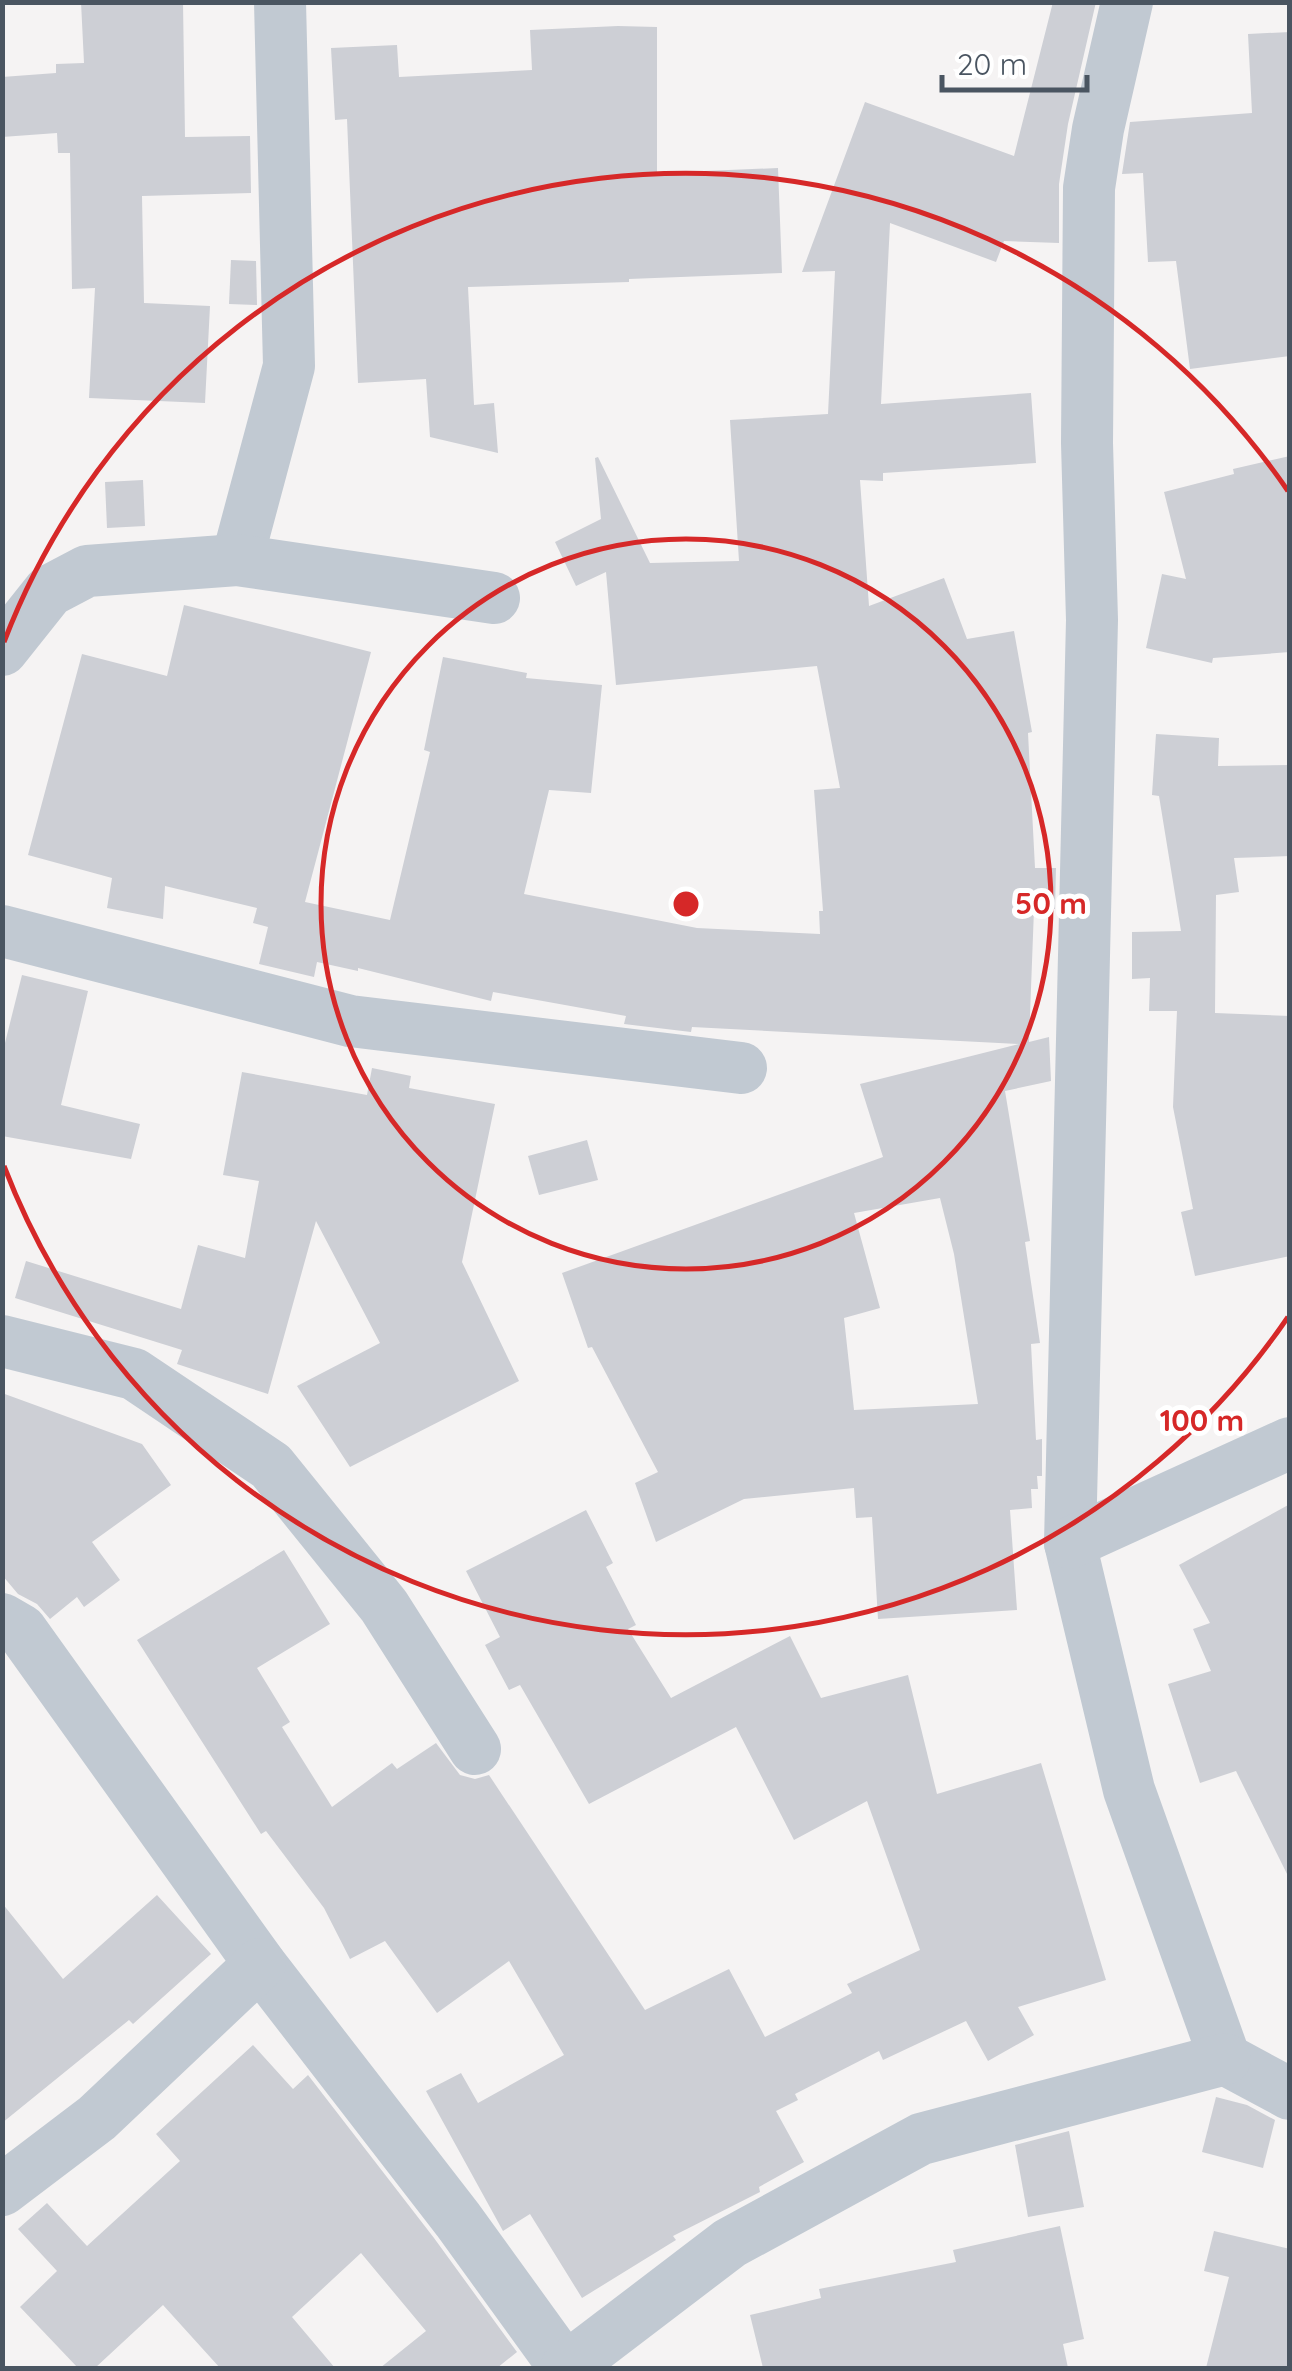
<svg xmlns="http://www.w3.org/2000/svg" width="1292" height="2371" font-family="Quicksand,sans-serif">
  <rect width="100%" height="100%" fill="#f5f3f3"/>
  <g fill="#cdcfd5" fill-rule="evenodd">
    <polygon points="81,2 183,2 185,137 250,136 251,193 142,196 144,303 210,306 205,403 89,398 95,288 72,289 70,153 58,153 57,133 2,137 2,77 56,73 56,64 84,63"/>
    <path d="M1053,2h43l-28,122 -9,60v59l-55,-2 -8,21 -106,-39 -9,181 150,-11 5,70 -153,10v8l-23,-1 9,126 75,-28 23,61 47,-8 18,101 -4,1 7,135h21l-1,41h-21l-5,133 20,-5 2,44 -46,10 25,150 -5,1 15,101 -9,1 5,96 6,-1v37h-5l1,13h-7l1,19 -22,2 7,100 -139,9 -6,-102 -16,1 -2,-30 -110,11 -88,43 -21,-59 23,-11 -66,-125 -4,1 -26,-75 321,-116 -23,-73 159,-40 -327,-17 -1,5 -67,-8 2,-8 -133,-24 -2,9 -133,-33v3l-41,-9 -3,15 -55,-13 9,-37 -15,-4 4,-15 -92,-22 -2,33 -56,-11 5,-30 -84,-23 54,-201 85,22 17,-71 187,47 -66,250 85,18 40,-168 -6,-2 19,-93 84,16 -1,5 76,7 -11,108 -42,-3 -25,104 173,34 123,6 -1,-23h4l-9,-121 26,-2 -23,-122 -201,19 -10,-113 -30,14 -21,-44 46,-23 -6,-61 3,-1 52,106 89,-2 -9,-141 98,-6 7,-143 -33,1 63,-170 149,54zM940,1198l14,56 24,150 -124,6 -10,-92 36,-10 -26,-95z"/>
    <polygon points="618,26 657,27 657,173 778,168 782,273 629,279 629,282 468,287 474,405 494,403 498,453 430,437 426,379 358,383 347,119 335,120 331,48 397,45 399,77 532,70 530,30"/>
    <polygon points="1290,32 1290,356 1190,369 1176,261 1148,262 1143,173 1122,174 1130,122 1252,113 1248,34"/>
    <polygon points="231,260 256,261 257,305 229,304"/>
    <polygon points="1290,456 1290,652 1213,658 1212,663 1146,648 1162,574 1186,579 1164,492 1234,474 1233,469"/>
    <polygon points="143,480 145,526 107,528 105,482"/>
    <polygon points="1156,734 1219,738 1218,766 1290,765 1290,856 1234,858 1239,892 1216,895 1215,1013 1290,1016 1290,1256 1195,1276 1181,1212 1193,1209 1173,1107 1177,1011 1149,1011 1150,978 1132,979 1132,932 1181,931 1159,796 1152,795"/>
    <polygon points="22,975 88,991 61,1105 140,1124 131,1159 2,1136 2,1055"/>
    <polygon points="372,1068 411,1076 409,1088 495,1104 462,1262 519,1381 350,1467 297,1386 380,1343 316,1221 268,1394 177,1364 182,1350 15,1298 26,1261 181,1309 198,1245 245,1258 259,1181 223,1175 242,1072 367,1095"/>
    <polygon points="587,1140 598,1180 539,1195 528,1156"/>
    <polygon points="2,1393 142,1444 171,1485 92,1542 120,1580 84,1607 77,1597 50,1619 37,1604 18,1594 2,1575"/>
    <polygon points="1290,1504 1290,1880 1236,1771 1200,1783 1168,1684 1211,1671 1193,1629 1210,1623 1179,1565"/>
    <polygon points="586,1510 613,1563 606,1567 636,1625 628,1629 671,1698 790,1636 821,1698 908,1675 937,1794 1041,1763 1106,1980 1018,2007 1034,2035 988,2061 966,2021 883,2060 879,2051 795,2094 798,2100 776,2111 804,2162 759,2187 760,2192 673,2236 676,2240 582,2298 530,2214 503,2231 426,2091 461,2073 478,2103 564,2055 509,1961 437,2013 385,1941 350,1959 324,1908 266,1831 261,1834 137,1640 284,1550 330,1624 257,1668 290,1722 282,1727 332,1807 392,1763 397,1769 436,1743 460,1775 475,1779 489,1775 645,2010 729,1969 765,2037 852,1993 847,1984 920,1950 867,1801 794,1840 736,1727 589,1804 520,1685 509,1690 485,1645 500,1637 466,1571"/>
    <polygon points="157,1895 211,1954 133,2024 129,2020 2,2123 2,1903 63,1979"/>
    <polygon points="253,2045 293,2089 308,2075 434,2238 517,2352 497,2368 380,2368 426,2331 361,2253 292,2317 335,2368 220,2368 163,2305 95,2368 78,2368 20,2307 57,2271 18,2229 47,2203 87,2246 180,2161 156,2134"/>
    <polygon points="1216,2097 1247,2105 1275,2120 1263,2168 1202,2152"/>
    <polygon points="1069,2131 1084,2207 1028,2217 1015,2145"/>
    <polygon points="1060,2226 1084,2339 1063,2344 1068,2368 763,2368 750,2315 821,2298 819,2289 956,2262 953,2250"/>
    <polygon points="1214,2231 1290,2249 1290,2368 1206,2368 1229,2277 1204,2271"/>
  </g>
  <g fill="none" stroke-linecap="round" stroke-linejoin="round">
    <g stroke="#c1c9d2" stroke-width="52">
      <polyline points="1127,2 1098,129 1089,188 1087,443 1092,620 1070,1543 1129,1790 1225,2059 1290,2094"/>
      <polyline points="237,560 289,366 280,2"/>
      <polyline points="2,650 49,591 87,571 237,560 494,598"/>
      <polyline points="2,931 350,1021 741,1068"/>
      <polyline points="2,1341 134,1374 271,1466 384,1606 475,1749"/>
      <polyline points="1070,1543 1290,1443"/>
      <polyline points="2,1619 21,1630 260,1964 458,2220 565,2368"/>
      <polyline points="2,2190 97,2118 260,1964"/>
      <polyline points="566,2368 730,2243 921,2139 1225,2059"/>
    </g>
  </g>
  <g fill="none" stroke="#d62828" stroke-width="5">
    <circle cx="686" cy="904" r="365"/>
    <path d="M1288 1317A730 730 0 0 1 4 1166M4 642A730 730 0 0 1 1288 491"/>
  </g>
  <circle cx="686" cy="904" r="15" fill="#d62828" stroke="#fff" stroke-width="5"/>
  <g font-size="30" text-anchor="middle" font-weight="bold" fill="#d62828" stroke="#fff" stroke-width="10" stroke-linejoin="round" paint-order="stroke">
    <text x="1051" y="914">50 m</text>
    <text x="1202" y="1431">100 m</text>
  </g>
  <rect width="1292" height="2371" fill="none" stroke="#4a5561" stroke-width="10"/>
  <path d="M942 75v15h145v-15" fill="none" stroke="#4a5561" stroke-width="5"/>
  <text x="957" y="75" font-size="30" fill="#4a5561" stroke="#ffffff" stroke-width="8" paint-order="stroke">20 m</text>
</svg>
